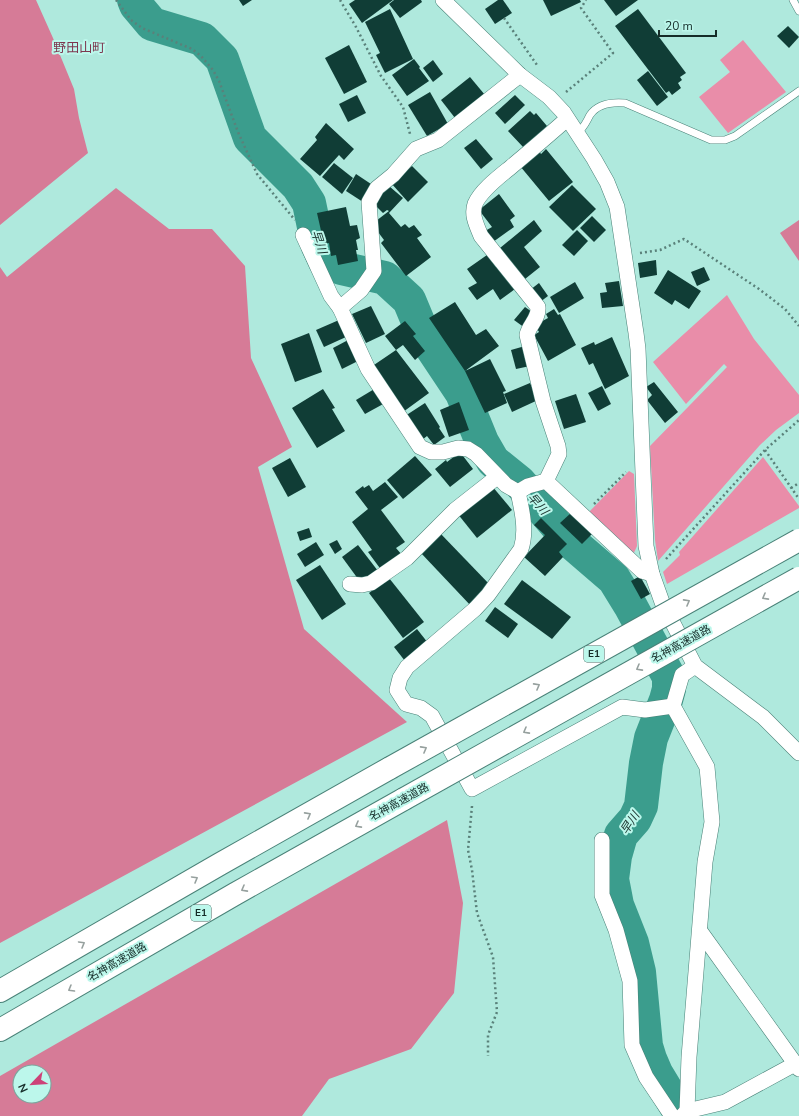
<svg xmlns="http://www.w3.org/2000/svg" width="799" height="1116" font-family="'Nunito Sans','Noto Sans JP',sans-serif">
  <rect width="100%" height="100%" fill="#afe9dd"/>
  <g fill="#e98da9">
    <polygon points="743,40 786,92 728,133 699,97 730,72 720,60"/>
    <polygon points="727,295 754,339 799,395 799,413 776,430 760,445 658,561 655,540 650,446 727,367 724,364 686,404 653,362"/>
    <polygon points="763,457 799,506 799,508 667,584 663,572 680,555 679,552"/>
    <polygon points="629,471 634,474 637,546 633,555 588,513"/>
  </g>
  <g fill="#d67b97" fill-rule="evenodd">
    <polygon points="0,0 36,0 53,38 74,89 79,118 88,153 0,225"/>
    <polygon points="116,188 169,229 212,229 245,266 251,358 292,447 258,467 304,629 407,722 0,943 0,267 7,277"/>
    <polygon points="799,220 799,261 780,233"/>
    <path d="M447,820l16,83 -9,90 -43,56 -82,30 -27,37h-302v-40zM20,1072h24v24h-24z"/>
  </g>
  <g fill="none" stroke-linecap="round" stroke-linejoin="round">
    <polyline stroke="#3b9d8d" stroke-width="34" points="134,0 136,5 152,24 202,39 222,59 250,138 298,186 309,203 318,246 325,261 341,268 385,278 409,300 424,336 462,393 482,442 493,461 519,482 571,542 614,579 630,605 669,677 669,689 666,700 651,738 646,763 641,806 635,819 621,835 615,856 612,879 617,905 632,943 639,972 646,1046 650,1059 656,1073 682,1116"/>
  </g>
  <g fill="#103d36">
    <polygon points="239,0 252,0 243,6"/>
    <polygon points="355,0 393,0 362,23 349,4"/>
    <polygon points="394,0 421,0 422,2 400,18 389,4"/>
    <polygon points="498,0 503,0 512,13 495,24 485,9"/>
    <polygon points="543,0 580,0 581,2 551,16"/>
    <polygon points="604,0 638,0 616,16"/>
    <polygon points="390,9 413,59 385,73 376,55 380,53 365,22"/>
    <polygon points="638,9 686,73 680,77 682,80 678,83 681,88 672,95 669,91 666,93 615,26"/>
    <polygon points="788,26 799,37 789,48 777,36"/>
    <polygon points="349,45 367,82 344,94 325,58"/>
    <polygon points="414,59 420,67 419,68 429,81 407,96 392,75"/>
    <polygon points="433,60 443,74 433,82 423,68"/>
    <polygon points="648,71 668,97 657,106 637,80"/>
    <polygon points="470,77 485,95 455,118 441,100"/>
    <polygon points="430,92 448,124 427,136 408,105"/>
    <polygon points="357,95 366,113 348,122 339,104"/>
    <polygon points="515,95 525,105 505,124 495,113"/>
    <polygon points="530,111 534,115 536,113 547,126 524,148 508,131"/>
    <polygon points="326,123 354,149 344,160 339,155 320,176 300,159 317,140 315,137"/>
    <polygon points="476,139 493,159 481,169 464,148"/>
    <polygon points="546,149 573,182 549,201 520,166 539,151 541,154"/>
    <polygon points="334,163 353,178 342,194 322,177"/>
    <polygon points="412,166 428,182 408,202 391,183"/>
    <polygon points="356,174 374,186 363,202 346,191"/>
    <polygon points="572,185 596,209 573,231 549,207"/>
    <polygon points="389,186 403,198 389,213 401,227 405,224 409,228 414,225 422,235 417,238 431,257 406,276 381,243 384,240 372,224 389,211 387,210 383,213 373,203"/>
    <polygon points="499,194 515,216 510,220 514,227 493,242 485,231 492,227 479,210"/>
    <polygon points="346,207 350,226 357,225 360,238 356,240 358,250 356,250 358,261 338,265 336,255 331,256 329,243 324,244 317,213"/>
    <polygon points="592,216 606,230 594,242 580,228"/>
    <polygon points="534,220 542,231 524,247 540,267 525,279 500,248"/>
    <polygon points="577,230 588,241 574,256 562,245"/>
    <polygon points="487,255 496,267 498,265 515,289 500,300 493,289 477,300 468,288 477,283 467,269"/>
    <polygon points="656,260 657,275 640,278 638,263"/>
    <polygon points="704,267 710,280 697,286 691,272"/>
    <polygon points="668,270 701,291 689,309 675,300 672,305 654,293"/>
    <polygon points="619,281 623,306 602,308 600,293 607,292 605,283"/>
    <polygon points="575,282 584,298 559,313 550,297"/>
    <polygon points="539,283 548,296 540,302 530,290"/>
    <polygon points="455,302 476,335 486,329 499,346 465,371 429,318"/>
    <polygon points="371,306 385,334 366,343 352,314"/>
    <polygon points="525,307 535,314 525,328 514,320"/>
    <polygon points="554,309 558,315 560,314 576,345 548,361 534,335 539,332 535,325 548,318 546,314"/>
    <polygon points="339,320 346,337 324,347 316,330"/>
    <polygon points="405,321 416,334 413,336 425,351 415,360 403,345 396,350 429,393 403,412 371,367 396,350 385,336"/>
    <polygon points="309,333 322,372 295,382 281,344"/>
    <polygon points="612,337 629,376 605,389 593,363 589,365 581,348 594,342 595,345"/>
    <polygon points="350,339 360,360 342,369 333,348"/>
    <polygon points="525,346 530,366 516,369 511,350"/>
    <polygon points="490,359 506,391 503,392 507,403 485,413 465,371"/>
    <polygon points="654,382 678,412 665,423 647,400 652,395 646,387"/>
    <polygon points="530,383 538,400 512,412 504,394"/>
    <polygon points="602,386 611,404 598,411 588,393"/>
    <polygon points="376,388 385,403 365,414 356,400"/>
    <polygon points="323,389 335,408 332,409 345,431 317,448 292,408"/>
    <polygon points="576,394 586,422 564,429 555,401"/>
    <polygon points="459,402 469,430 449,437 440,410"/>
    <polygon points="425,403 440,427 439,428 445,437 434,445 427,436 422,440 405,416"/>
    <polygon points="460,452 473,469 450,487 435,469 446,460 447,462"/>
    <polygon points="415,456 432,475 403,499 387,480"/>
    <polygon points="290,458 306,487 288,497 272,468"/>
    <polygon points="385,482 398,497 381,510 405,542 396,548 402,555 382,571 368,552 372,550 352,522 368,509 355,492 363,486 364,488 369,485 373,491"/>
    <polygon points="492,486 512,510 477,538 457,513"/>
    <polygon points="572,512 593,533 582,544 560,523"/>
    <polygon points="541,518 567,544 559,552 563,557 545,576 524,557 545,535 534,525"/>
    <polygon points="309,528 312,537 300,541 297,532"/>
    <polygon points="439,532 492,587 472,607 420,552"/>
    <polygon points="337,540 342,549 335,554 329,544"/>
    <polygon points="316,542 324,555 305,567 297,554"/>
    <polygon points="358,545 378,571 361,583 342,557"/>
    <polygon points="320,565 346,604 322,620 296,580"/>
    <polygon points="640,576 650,594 641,599 631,581"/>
    <polygon points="389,578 424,622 403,638 369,593"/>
    <polygon points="522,580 571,617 552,639 504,604"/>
    <polygon points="495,607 518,624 508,638 485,621"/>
    <polygon points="417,629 428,643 405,661 394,647"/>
  </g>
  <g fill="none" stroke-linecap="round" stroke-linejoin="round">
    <g stroke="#4a8278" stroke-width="8">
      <g id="lane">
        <polyline points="793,0 799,11"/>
        <path d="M577,133c7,-5 9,-11 13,-18 8,-12 23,-13 35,-12l86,37h14l10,-4 64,-45"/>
      </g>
    </g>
    <g stroke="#4a8278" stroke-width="16">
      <g id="street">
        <polyline points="443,0 520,75 549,97 564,113 594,159 607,182 617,207 636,333 638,349 646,546 652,574 662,602 695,666 763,717 799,753"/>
        <polyline points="303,235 331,296 340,308 368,369 420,447 431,452 443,452 458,448 468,449 476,454 506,485 518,492 528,486 546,481 642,571 652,574"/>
        <polyline points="340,308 361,290 374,271 369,202 377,188 393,175 416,149 438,140 520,75"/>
        <path d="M546,481l13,-27 -1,-8 -15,-45 -16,-66c2,-10 12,-16 11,-28l-57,-71c-4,-10 -10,-21 -6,-32 6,-14 25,-28 36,-37 19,-16 38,-32 56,-48"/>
        <path d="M518,492c4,18 9,39 3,57l-33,46 -13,14 -68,58 -7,11 -3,12 9,14 15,4 11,8 40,73 150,-82 23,3 28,-4"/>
        <polyline points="350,584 362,585 371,583 407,558 455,510 497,477"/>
        <polyline points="602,840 602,895 616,930 630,981 632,1045 646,1077 672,1116"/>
        <polyline points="700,931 799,1069"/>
        <polyline points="687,1111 689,1057 705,862 712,822 707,767 673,706 682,675 695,666"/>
        <polyline points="682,1116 687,1111 725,1102 795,1064"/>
      </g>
    </g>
    <g stroke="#4a8278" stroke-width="24">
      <g id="highway">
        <polyline points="0,991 220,864 390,768"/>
        <polyline points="0,1030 235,894 404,799"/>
      </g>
    </g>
    <g stroke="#5a817a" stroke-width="2.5" stroke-dasharray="2 3" stroke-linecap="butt">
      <polyline points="116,0 131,20 142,28 192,49 201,56 213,70 219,81 238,132 257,174 295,220"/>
      <polyline points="340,0 356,27 381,76 403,107 410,134"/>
      <polyline points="504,18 537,65"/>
      <polyline points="566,92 613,53 581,8 586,0"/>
      <polyline points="640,253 660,250 684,239 759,289 785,309 799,326"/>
      <polyline points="765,450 799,499"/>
      <polyline points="791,488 799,483"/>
      <polyline points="594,504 626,472"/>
      <polyline points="666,559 765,450 799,420"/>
      <polyline points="472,806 468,850 472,870 477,913 493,957 497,1012 488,1035 488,1056"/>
    </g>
    <use href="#lane" stroke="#fff" stroke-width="7"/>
    <use href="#street" stroke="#fff" stroke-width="15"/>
    <use href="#highway" stroke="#fff" stroke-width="22"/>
    <g stroke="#4a8278" stroke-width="24" stroke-linecap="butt">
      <g id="highway-bridge">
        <polyline points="390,768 799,540"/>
        <polyline points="404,799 799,578"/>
      </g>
    </g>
    <use href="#highway-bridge" stroke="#fff" stroke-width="22"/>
  </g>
  <defs><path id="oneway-chevron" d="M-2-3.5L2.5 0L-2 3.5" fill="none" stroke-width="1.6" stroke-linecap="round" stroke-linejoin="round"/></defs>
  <g stroke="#96a09e">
    <use href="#oneway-chevron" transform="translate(765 597) rotate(151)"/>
    <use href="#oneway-chevron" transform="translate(687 602) rotate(-29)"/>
    <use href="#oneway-chevron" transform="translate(639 668) rotate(151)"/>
    <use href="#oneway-chevron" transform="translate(537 686) rotate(-29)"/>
    <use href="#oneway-chevron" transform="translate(526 731) rotate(151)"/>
    <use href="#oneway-chevron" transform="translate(424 749) rotate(-29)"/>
    <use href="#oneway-chevron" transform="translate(308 815) rotate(-29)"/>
    <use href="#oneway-chevron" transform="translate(358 825) rotate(151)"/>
    <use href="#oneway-chevron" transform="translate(195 879) rotate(-30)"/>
    <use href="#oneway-chevron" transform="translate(244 889) rotate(151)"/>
    <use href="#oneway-chevron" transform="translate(82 944) rotate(-30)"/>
    <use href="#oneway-chevron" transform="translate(71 989) rotate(150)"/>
  </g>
  <g text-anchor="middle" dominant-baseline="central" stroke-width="4" stroke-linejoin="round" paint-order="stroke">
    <g fill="#bcf7eb" stroke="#476962" stroke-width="1">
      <rect x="584" y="646" width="20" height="16" rx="3"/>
      <rect x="191" y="905" width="20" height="16" rx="3"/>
    </g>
    <g font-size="10" font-weight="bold" fill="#152c28">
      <text x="594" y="654">E1</text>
      <text x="201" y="913">E1</text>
    </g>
    <g font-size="11" fill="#152c28" stroke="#bcf7eb">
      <text transform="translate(681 644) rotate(-29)">名神高速道路</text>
      <text transform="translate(399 802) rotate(-29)">名神高速道路</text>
      <text transform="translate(117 962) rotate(-30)">名神高速道路</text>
    </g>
    <g font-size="12" font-style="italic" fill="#192f2b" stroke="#bcf7eb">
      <text transform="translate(319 242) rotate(72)">早川</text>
      <text transform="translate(538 504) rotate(49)">早川</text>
      <text transform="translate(630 823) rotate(-57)">早川</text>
    </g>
    <g font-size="13" fill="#7d374f" stroke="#bcf7eb">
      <text x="79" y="48">野田山町</text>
    </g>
  </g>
  <g transform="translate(32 1084) rotate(245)"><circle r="19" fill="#bcf7eb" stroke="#79a69d"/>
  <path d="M0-3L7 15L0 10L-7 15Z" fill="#cd4278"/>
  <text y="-6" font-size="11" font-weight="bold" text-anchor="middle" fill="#152c28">N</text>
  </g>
  <path d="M659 30v6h57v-6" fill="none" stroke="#152c28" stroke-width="2"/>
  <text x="665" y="30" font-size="12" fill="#152c28" stroke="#bcf7eb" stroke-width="3" paint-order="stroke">20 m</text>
</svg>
